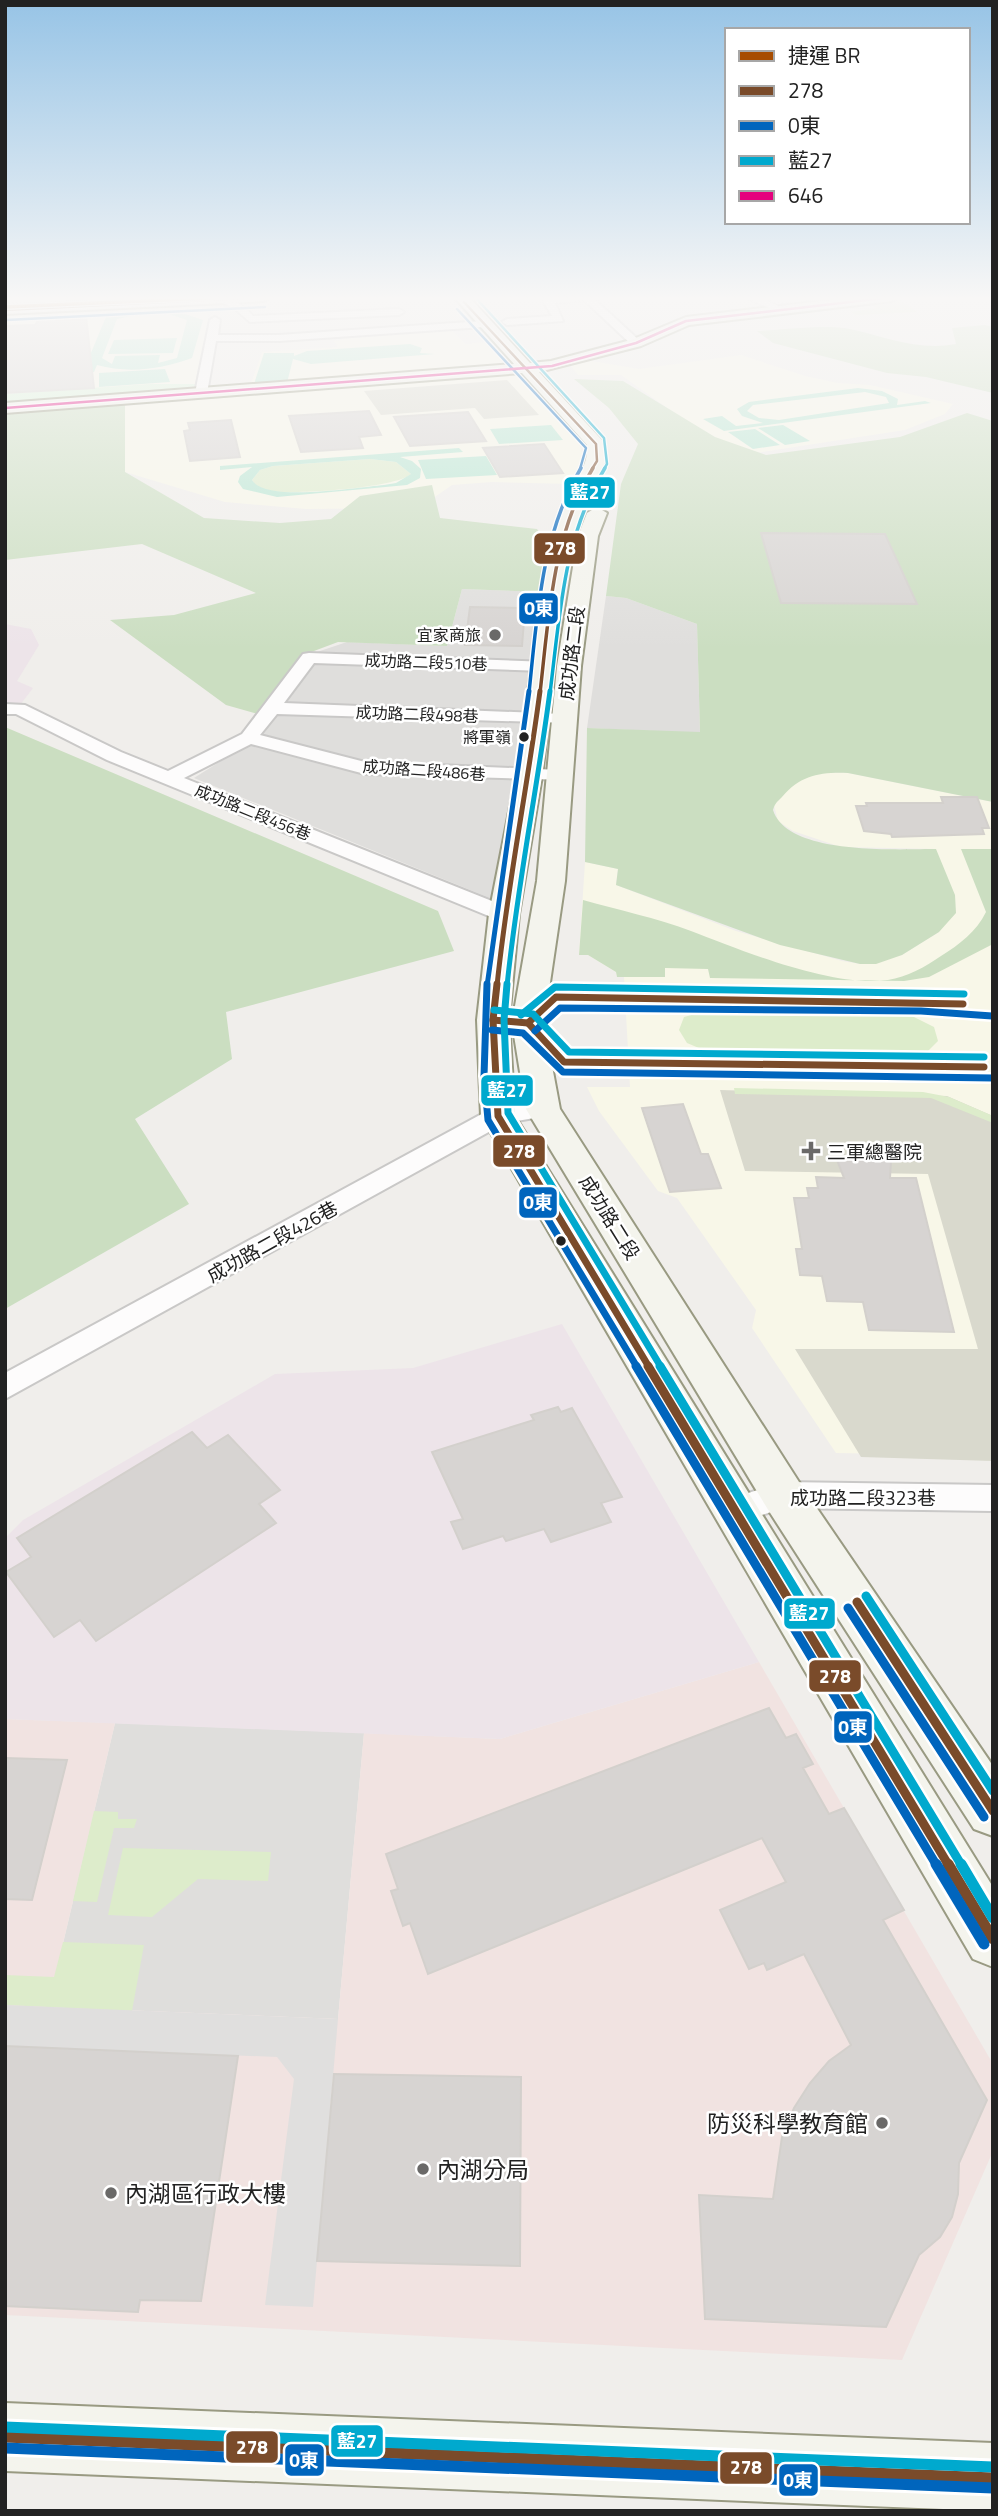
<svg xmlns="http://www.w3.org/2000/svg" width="998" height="2516" font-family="'Titillium Web','Noto Sans TC',sans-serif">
  <rect width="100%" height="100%" fill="#f0eeeb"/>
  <g fill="#dfdedc">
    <polygon points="462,589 543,592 513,895 490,898 194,778 243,747 311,654 347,642 447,646"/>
    <polygon points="606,596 626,598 697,624 700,733 587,728"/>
    <polygon points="115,1723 364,1733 338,2019 48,2007"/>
  </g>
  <polygon fill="#f1e3e1" points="759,1662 993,2064 993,2151 902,2360 5,2315 5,1719 115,1723 48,2007 338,2019 364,1733 500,1739"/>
  <g fill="#ede4e9">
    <polygon points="5,624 31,629 39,645 17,681 33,688 20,705 5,705"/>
    <polygon points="562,1324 759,1662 500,1739 5,1719 5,1538 23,1520 275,1374 413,1368"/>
  </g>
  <g fill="#f8f7e8">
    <polygon points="211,304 195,384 5,394 5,314"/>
    <polygon points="450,328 465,344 488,342 510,365 250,386 262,352 338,347 334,341 379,333"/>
    <polygon points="741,355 805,376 838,383 870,385 953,404 945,414 905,430 743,455 715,442 621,375 578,375 570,365 592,361 639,369"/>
    <polygon points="515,374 579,443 584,459 572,484 492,482 452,485 419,508 306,509 225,502 125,472 125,406"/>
    <polygon points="823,773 848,773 993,802 993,1456 836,1453 752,1328 756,1310 677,1198 658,1191 599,1111 587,1087 630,1087 624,977 617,977 616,972 588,955 579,955 585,862 618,869 616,885 736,931 842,961 860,964 902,955 939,932 936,849 841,847 793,831 778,821 774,805 788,789 804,777"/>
  </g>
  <g fill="#d9d9cd">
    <polygon points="507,380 539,415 484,419 475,408 381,415 364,391"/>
    <polygon points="720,1090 947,1096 993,1116 993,1461 861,1457 795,1349 978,1349 928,1174 745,1171"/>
  </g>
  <g fill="#ddeccb">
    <polygon points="900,300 917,312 857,315 851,312 877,308 870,303"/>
    <path d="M370,459l26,3 15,12c-13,14 -127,22 -147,16 -6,-2 -9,-5 -12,-10l8,-10 13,-4z"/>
    <polygon points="713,1009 906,1013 934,1027 938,1041 927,1052 907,1056 706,1051 687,1043 679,1030 684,1017"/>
    <polygon points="734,1088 923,1092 949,1097 993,1116 993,1123 931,1098 735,1094"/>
    <polygon points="94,1811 118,1812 118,1819 137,1819 134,1828 114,1828 97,1902 73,1901"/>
    <polygon points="123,1848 271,1852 268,1881 198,1879 152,1917 108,1915"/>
    <polygon points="63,1942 144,1945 132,2011 5,2005 5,1975 54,1977"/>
  </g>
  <g fill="#cbdec1">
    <path d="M985,325l8,2v66l-67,-16 -39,-4 -114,-30 -16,-12c27,-1 67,-7 93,-2 36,8 68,22 106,15l-4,-16z"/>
    <path d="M574,379l49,2 92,56 51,18 134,-18 67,-24 26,8v381l-145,-29c-28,-1 -47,2 -66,24 -5,5 -7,6 -9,13 14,46 126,39 163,39l19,46 1,18 -17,19 -37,23 -26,9h-16l-80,-19 -164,-60 2,-16 -33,-7 2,-134 113,4 -3,-108 -71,-26 -20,-2 15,-112 17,-40 -29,-36z"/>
    <polygon points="125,401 125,472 204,518 280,523 331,519 360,496 432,485 440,518 537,529 554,555 543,592 462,589 447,646 338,642 306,654 261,715 226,705 110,620 174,615 256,593 142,544 5,560 5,411"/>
    <polygon points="5,727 438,911 454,951 226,1012 232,1059 135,1119 189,1204 5,1309"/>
    <path d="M961,849h32v95l-64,33 -25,4 -194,-3 -2,-9 -43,-1v9h-48l-1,-5 -28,-17h-9l4,-55c36,10 73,18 108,31 52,20 142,57 197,49 19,-3 37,-13 53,-24 19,-12 35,-24 45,-44z"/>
  </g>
  <polygon fill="#daf5da" points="149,384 195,384 194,391 5,404 5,394"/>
  <g fill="#b7e6d2" fill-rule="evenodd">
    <path d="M149,311h27l27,9 -11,38c-30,11 -63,16 -95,7l-3,7h-11l25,-60h9l1,3zM145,313h21l21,7 -10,38 -19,5 2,-8 -45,1 -3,8 -10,-6 15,-39z"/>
    <polygon points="177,338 173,353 108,354 114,340"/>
    <polygon points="410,344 422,348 420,353 435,354 311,364 293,359 287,383 254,384 264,353 294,353 294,356 307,351"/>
    <polygon points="165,369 170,382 99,387 99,373"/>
    <path d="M858,388l24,3 16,8 -1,6 28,-4 6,2 -207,28 -21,-12 19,-3 14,10 27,-3 -21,-7 -5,-7 12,-7zM865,392l21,5 3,6 -110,17 -20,-2 -12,-7 6,-6z"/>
    <polygon points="551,425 563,440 499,444 490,429"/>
    <polygon points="783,425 810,441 785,445 758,428"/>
    <polygon points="755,429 780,445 753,449 728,432"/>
    <path d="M459,448l4,4 -63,5 12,4 9,8 -1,9 -13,7 -130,12 -34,-8 -5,-7 2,-6 12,-9 -32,3v-4zM370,459l26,3 15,12 -15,9 -12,2c-25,2 -119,18 -132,-5l8,-10 13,-4z"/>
    <polygon points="486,456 497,475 426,479 418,460"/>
  </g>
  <polygon fill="#e0dfde" points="5,2005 338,2019 313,2307 265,2305 294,2079 277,2057 5,2046"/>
  <g fill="#d7d4d2" stroke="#d3d0cc" stroke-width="2">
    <polygon points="41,316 86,316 94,388 5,393 5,326 35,325"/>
    <polygon points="369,411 381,435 359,437 363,448 301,452 289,416"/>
    <polygon points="468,412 486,441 410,446 394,417"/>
    <polygon points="231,420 240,457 190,461 184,431 190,430 188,423"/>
    <polygon points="544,444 563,473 500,477 483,448"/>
    <polygon points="761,533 885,534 917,604 781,603"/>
    <polygon points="470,607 525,608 522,646 465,645"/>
    <polygon points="941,797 977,797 989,828 982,828 984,834 892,837 891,834 864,831 856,806 867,806 866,803 943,803"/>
    <polygon points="683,1104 701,1154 708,1154 721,1188 670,1192 642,1108"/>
    <polygon points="837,1160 891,1161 890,1178 916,1178 954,1332 869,1330 863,1302 827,1301 822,1276 800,1275 796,1249 802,1249 794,1198 809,1198 807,1188 818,1188 816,1177 844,1178"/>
    <polygon points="558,1407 561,1412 572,1408 622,1497 601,1503 611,1522 551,1542 544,1529 506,1541 503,1536 463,1549 451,1522 463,1519 432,1452 534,1420 531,1415"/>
    <polygon points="192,1432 207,1448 228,1435 280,1490 259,1504 276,1523 96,1641 80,1620 54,1637 6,1572 31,1557 17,1538"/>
    <polygon points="769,1708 786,1738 796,1734 813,1764 803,1768 829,1814 844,1808 904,1910 883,1920 987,2100 959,2163 958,2194 952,2217 940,2237 919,2255 886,2327 705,2319 699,2195 773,2199 782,2137 794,2108 810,2083 829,2061 851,2045 804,1954 767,1970 764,1963 749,1969 720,1910 786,1882 762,1838 428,1974 410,1923 403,1926 391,1891 398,1889 386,1854"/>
    <polygon points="5,1758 67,1760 32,1900 5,1899"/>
    <polygon points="5,2046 238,2056 201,2301 140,2300 138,2312 5,2306"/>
    <polygon points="334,2074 521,2077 520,2266 317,2261"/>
  </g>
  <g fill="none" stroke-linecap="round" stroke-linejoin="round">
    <g stroke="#c9c8c7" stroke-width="4">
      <g id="street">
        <path d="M211,297c18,0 30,5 42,19l146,-7 5,3 -5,3 -149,7 -15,-13z"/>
        <polygon points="557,297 592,297 642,343 632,345 584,300 555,303 563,321 507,325 502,322 507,319 552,316 543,301"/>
        <polygon points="745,297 759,297 785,309 776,311"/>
        <polygon points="215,317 220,320 218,335 279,335 483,321 488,324 483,327 279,341 216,341 207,393 201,397 195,393 210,320"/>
        <polygon points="309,653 549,662 552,666 543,671 314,663 284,703 563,714 569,715 572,719 569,723 277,714 260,735 365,762 560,770 570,776 567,780 365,774 251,744 184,778 512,909 515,914 512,919 496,919 107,760 16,714 5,714 5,704 25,705 121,752 168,771 242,734 303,654"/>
        <polygon points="543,1101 552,1103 556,1109 552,1115 505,1123 5,1399 5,1373 489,1110"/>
        <polygon points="783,1482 993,1485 993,1511 783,1508 735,1524 723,1521 719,1511 723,1501"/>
      </g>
    </g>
    <g stroke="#999a82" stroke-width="4">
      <g id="secondary">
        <polygon points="181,297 271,297 264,301 5,314 5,306"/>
        <path d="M454,297h15l61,66 21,-2 80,-21 55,-23 170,-20h43l-7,4 -203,24 -48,21 -102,26 63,68 4,21c-19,33 -31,66 -40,103l-24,212 -23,138 -10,106 6,96 478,771v80l-20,-8 -492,-843 -4,-96 12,-106 27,-138 30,-212c6,-25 13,-50 24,-74 9,-19 18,-23 17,-45l-65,-72 -517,40v-10l509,-39z"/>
        <polygon points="597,507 607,513 598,536 581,666 565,881 544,1023 560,1109 799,1482 993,1766 993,1836 974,1829 767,1508 526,1109 512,1023 537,881 557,666 578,536 587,513"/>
        <polygon points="5,2403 993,2443 993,2511 5,2471"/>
      </g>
    </g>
    <use href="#street" fill="#fdfcfc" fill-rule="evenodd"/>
    <use href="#secondary" fill="#f4f4ed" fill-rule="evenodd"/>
    <g stroke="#fff" stroke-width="5">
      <g id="bus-1-far5">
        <polyline points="464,302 596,444 597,461 592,469"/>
        <polyline points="5,310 264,297"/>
      </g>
    </g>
    <g stroke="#fff" stroke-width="6">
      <path id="bus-1-far4" d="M540,693c9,-77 12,-157 53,-225"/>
    </g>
    <g stroke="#fff" stroke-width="9">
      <path id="bus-1-far3" d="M497,986c10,-99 30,-196 43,-295"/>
    </g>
    <g stroke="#fff" stroke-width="12">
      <g id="bus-1-far2">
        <polyline points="497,984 493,1020 498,1116 649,1367"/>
        <polyline points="493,1020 528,1023 564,1062 984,1067"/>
        <polyline points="528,1023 556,997 963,1004"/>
      </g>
    </g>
    <g stroke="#fff" stroke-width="14">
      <g id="bus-1-far1">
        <polyline points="648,1366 949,1866"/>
        <polyline points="857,1602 993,1811"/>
      </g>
    </g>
    <g stroke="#fff" stroke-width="17">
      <g id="bus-1">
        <polyline points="948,1864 993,1939"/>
        <polyline points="5,2437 993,2478"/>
      </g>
    </g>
    <g stroke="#fff" stroke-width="5">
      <g id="bus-2-far5">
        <polyline points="457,309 586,448 580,469"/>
        <polyline points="6,320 265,307"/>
      </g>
    </g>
    <g stroke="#fff" stroke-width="6">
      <path id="bus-2-far4" d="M529,693c8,-76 12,-158 52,-225"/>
    </g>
    <g stroke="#fff" stroke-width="9">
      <polyline id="bus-2-far3" points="487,986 529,691"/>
    </g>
    <g stroke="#fff" stroke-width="12">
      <g id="bus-2-far2">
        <polyline points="487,984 484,1076 488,1120 637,1367"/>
        <polyline points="492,1030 523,1033 563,1072 993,1078"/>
        <polyline points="535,1031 560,1008 921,1011 992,1016"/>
      </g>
    </g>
    <g stroke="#fff" stroke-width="14">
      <g id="bus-2-far1">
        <polyline points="636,1366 937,1866"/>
        <polyline points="848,1608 984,1817"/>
      </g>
    </g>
    <g stroke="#fff" stroke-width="17">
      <g id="bus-2">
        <polyline points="936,1864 984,1944"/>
        <polyline points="5,2448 993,2488"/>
      </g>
    </g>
    <g stroke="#fff" stroke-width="5">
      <polyline id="bus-3-far5" points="475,297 604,438 607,464 604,469"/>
    </g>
    <g stroke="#fff" stroke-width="6">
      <path id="bus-3-far4" d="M550,693c10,-78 13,-156 55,-225"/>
    </g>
    <g stroke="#fff" stroke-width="9">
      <path id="bus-3-far3" d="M507,986c10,-99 30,-196 43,-295"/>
    </g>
    <g stroke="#fff" stroke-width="12">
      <g id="bus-3-far2">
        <polyline points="507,984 504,1020 508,1113 661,1367"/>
        <polyline points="494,1010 533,1014 569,1052 984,1057"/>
        <polyline points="521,1015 555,987 964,994"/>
      </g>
    </g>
    <g stroke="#fff" stroke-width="14">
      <g id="bus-3-far1">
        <polyline points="660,1366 962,1866"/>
        <polyline points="866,1596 993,1791"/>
      </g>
    </g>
    <g stroke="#fff" stroke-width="17">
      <g id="bus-3">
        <polyline points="961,1864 993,1918"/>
        <polyline points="5,2427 993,2467"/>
      </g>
    </g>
    <g stroke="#fff" stroke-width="5">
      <polyline id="bus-4" points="5,408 552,366 636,343 686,321 892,297"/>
    </g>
    <use href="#bus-1-far5" stroke="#7a4b2a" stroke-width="2.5"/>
    <use href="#bus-1-far4" stroke="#7a4b2a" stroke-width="3.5"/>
    <use href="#bus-1-far3" stroke="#7a4b2a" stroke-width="5"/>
    <use href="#bus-1-far2" stroke="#7a4b2a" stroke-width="7"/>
    <use href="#bus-1-far1" stroke="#7a4b2a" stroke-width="9"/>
    <use href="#bus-1" stroke="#7a4b2a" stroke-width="11"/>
    <use href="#bus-2-far5" stroke="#0065bd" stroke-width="2.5"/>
    <use href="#bus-2-far4" stroke="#0065bd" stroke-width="3.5"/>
    <use href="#bus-2-far3" stroke="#0065bd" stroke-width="5"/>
    <use href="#bus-2-far2" stroke="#0065bd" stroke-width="7"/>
    <use href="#bus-2-far1" stroke="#0065bd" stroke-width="9"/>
    <use href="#bus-2" stroke="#0065bd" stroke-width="11"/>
    <use href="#bus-3-far5" stroke="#00a9ce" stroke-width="2.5"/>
    <use href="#bus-3-far4" stroke="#00a9ce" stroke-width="3.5"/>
    <use href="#bus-3-far3" stroke="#00a9ce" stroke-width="5"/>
    <use href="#bus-3-far2" stroke="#00a9ce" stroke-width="7"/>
    <use href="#bus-3-far1" stroke="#00a9ce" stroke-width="9"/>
    <use href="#bus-3" stroke="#00a9ce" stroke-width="11"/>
    <use href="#bus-4" stroke="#e5007d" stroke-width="2.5"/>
    <g stroke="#fff" stroke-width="6">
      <polyline id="metro-1" points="5,307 231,297"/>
    </g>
    <use href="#metro-1" stroke="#a74c00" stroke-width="3.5"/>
  </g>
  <linearGradient id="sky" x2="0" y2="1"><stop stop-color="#97c4e6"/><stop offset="0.46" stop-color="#f8f7f6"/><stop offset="1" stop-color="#f8f7f6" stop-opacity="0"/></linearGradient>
  <rect width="998" height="649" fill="url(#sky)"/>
  <g fill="#6a6968" stroke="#fff" stroke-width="2.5">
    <circle cx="495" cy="635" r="7"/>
    <path d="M807.5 1140.5h7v7h7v7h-7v7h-7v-7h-7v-7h7z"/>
    <circle cx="882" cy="2123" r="7"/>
    <circle cx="423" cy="2169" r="7"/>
    <circle cx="111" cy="2193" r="7"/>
  </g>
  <g fill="#222" stroke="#fff" stroke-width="2.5">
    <circle cx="524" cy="737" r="6"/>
    <circle cx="561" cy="1241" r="6"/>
  </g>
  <g text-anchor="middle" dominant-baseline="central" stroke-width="5" stroke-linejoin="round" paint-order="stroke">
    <g font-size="16" fill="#222" stroke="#fff" text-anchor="end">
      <text x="481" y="635">宜家商旅</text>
    </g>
    <g font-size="16" fill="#222" stroke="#fff">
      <text transform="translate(426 662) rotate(2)">成功路二段510巷</text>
      <text transform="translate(417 714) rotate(2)">成功路二段498巷</text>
      <text transform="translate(424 770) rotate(4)">成功路二段486巷</text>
      <text transform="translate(253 812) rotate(22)">成功路二段456巷</text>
    </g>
    <g font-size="16" fill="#222" stroke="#fff" text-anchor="end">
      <text x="511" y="737">將軍嶺</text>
    </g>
    <g font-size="19" fill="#222" stroke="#fff">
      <text transform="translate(571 653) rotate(-83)">成功路二段</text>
      <text transform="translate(610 1217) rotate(58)">成功路二段</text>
      <text transform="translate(272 1241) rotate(-29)">成功路二段426巷</text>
      <text x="863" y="1497">成功路二段323巷</text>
    </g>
    <g font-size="19" fill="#222" stroke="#fff" text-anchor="start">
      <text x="827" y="1151">三軍總醫院</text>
    </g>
    <g font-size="23" fill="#222" stroke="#fff" text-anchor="start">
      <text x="868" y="2123" text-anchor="end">防災科學教育館</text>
      <text x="437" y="2169">內湖分局</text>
      <text x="125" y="2193">內湖區行政大樓</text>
    </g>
  </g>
  <g stroke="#fff" stroke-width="2.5">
    <rect x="563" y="476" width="53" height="33" rx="7" fill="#00a9ce"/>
    <rect x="533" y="532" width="53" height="33" rx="7" fill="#7a4b2a"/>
    <rect x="518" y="592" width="41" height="33" rx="7" fill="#0065bd"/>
    <rect x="480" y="1074" width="54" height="33" rx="7" fill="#00a9ce"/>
    <rect x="492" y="1134" width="54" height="34" rx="7" fill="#7a4b2a"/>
    <rect x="518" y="1186" width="40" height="33" rx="7" fill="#0065bd"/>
    <rect x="783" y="1597" width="53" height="33" rx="7" fill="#00a9ce"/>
    <rect x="808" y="1659" width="54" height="34" rx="7" fill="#7a4b2a"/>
    <rect x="833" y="1710" width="40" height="34" rx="7" fill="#0065bd"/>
    <rect x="330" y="2424" width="54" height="34" rx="7" fill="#00a9ce"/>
    <rect x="225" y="2430" width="54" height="34" rx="7" fill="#7a4b2a"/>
    <rect x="284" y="2443" width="41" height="34" rx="7" fill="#0065bd"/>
    <rect x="719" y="2451" width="54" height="34" rx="7" fill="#7a4b2a"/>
    <rect x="778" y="2463" width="41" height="34" rx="7" fill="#0065bd"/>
  </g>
  <g font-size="19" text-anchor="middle" font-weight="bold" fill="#fff">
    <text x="590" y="499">藍27</text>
    <text x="560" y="555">278</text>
    <text x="539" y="615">0東</text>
    <text x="507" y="1097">藍27</text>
    <text x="519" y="1158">278</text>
    <text x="538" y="1209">0東</text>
    <text x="809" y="1620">藍27</text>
    <text x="835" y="1683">278</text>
    <text x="853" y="1734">0東</text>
    <text x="357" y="2448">藍27</text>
    <text x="252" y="2454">278</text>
    <text x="304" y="2467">0東</text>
    <text x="746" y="2474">278</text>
    <text x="798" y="2487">0東</text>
  </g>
  <rect width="998" height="2516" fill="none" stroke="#222222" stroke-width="14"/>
  <rect x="725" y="28" width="245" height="196" fill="#ffffff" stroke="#a7a7a7" stroke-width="2"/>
  <rect x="739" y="51" width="35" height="10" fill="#a74c00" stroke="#a7a7a7" stroke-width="2"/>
  <text x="788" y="63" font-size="21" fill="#222222">捷運 BR</text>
  <rect x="739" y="86" width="35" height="10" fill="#7a4b2a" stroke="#a7a7a7" stroke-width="2"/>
  <text x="788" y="98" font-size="21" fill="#222222">278</text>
  <rect x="739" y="121" width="35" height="10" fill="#0065bd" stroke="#a7a7a7" stroke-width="2"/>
  <text x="788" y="133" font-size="21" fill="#222222">0東</text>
  <rect x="739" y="156" width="35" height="10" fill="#00a9ce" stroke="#a7a7a7" stroke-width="2"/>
  <text x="788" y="168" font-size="21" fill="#222222">藍27</text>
  <rect x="739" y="191" width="35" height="10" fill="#e5007d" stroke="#a7a7a7" stroke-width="2"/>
  <text x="788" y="203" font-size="21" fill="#222222">646</text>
</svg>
